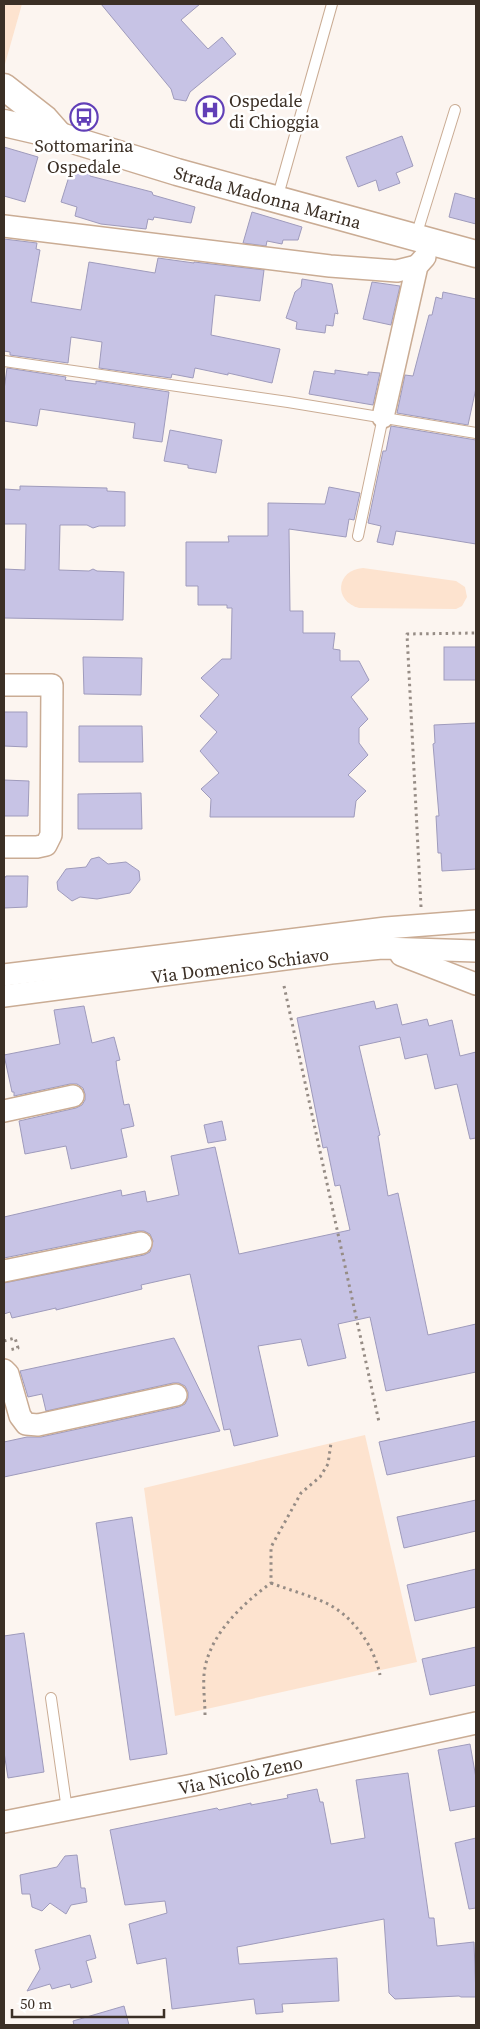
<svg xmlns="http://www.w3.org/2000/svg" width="480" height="2029" font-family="'Source Serif 4',serif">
  <rect width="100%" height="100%" fill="#fcf5f0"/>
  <g fill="#fde3cf">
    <polygon points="4,4 22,4 5,64 4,62"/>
    <path d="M363,568l93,13 9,6 2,10 -5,9 -6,3 -97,-1c-26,-7 -23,-38 4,-40z"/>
    <polygon points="365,1435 417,1662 175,1716 144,1488"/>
  </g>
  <g fill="#c7c3e5" stroke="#9f9bbc">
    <polygon points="101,4 200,4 181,20 208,49 222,37 236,54 190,92 186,101 174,99 171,89"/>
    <polygon points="402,136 413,166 396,173 400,183 379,191 376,180 358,187 346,157"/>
    <polygon points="4,147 38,157 25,202 4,196"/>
    <polygon points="72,167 91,173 90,176 152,192 153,195 195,207 191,223 154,217 153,220 148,219 146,229 101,224 75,216 77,207 61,202"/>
    <polygon points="455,193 476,199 476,224 449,217"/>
    <polygon points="252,212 302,227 298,240 283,240 282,244 267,241 266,246 243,243"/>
    <polygon points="4,239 37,243 36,249 40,250 31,302 81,310 89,262 155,273 158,258 194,263 194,262 264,270 260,301 215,295 211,335 280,349 272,383 228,373 228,375 195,368 193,378 172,374 171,378 99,368 102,342 71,337 68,363 10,355 10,352 4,351"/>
    <polygon points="302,279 332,284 338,314 335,313 333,326 326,325 325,333 296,329 297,322 286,318 295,292 301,287"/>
    <polygon points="372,282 400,286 391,325 363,319"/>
    <polygon points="443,292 476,299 476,388 468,425 397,413 405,375 413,376 429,315 432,315 436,297 442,299"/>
    <polygon points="7,368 66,377 65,380 96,384 96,381 169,392 162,442 133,438 135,423 40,409 37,426 4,421 4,390"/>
    <polygon points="335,370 368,375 368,372 380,373 373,405 309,394 314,371 335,374"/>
    <polygon points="391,426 476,440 476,544 396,531 393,545 377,542 381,526 368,523 383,451 386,451"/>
    <polygon points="170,430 222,440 216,473 188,468 188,465 164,461"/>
    <polygon points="20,486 107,488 107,491 125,492 125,526 99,526 93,528 87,525 60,525 59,570 89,571 93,569 97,571 124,572 123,620 4,618 4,569 25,570 26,524 4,524 4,489 20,490"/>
    <polygon points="329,487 360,493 354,520 349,519 346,537 289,529 290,611 303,611 303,633 335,633 333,649 340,650 340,661 359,661 369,680 351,697 368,719 359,728 359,743 368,755 348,775 366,791 356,801 354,817 210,817 211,799 201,789 219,773 200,751 217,732 200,716 219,695 201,678 222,659 231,659 232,608 227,608 227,605 198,605 198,586 186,586 186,542 229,542 228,536 268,536 268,503 325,504"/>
    <rect x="444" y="647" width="32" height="33"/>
    <polygon points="83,657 142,658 141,695 84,694"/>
    <polygon points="4,712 27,712 27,747 4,746"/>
    <polygon points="476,723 476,869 442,871 441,853 438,853 436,816 439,816 433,744 435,743 434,725"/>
    <polygon points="79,726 142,726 143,762 79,762"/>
    <polygon points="4,780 29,781 28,816 4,816"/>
    <polygon points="141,793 142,829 78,829 78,794"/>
    <polygon points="99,857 108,864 126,862 139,871 140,880 130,893 97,899 80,897 72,901 58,890 57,882 66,869 86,867 91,859"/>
    <polygon points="6,876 28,876 27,907 4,908 4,879"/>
    <polygon points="374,1001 376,1009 397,1004 402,1025 427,1019 429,1026 452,1020 460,1056 476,1052 476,1138 470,1139 457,1084 435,1089 427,1054 405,1059 400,1037 359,1046 380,1135 378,1136 388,1196 398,1193 428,1335 476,1324 476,1372 386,1391 370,1317 338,1324 346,1358 308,1366 301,1339 258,1346 278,1436 234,1446 230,1429 224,1430 190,1274 141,1285 142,1289 56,1310 56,1308 12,1318 10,1312 4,1314 4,1283 144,1255 150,1252 153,1241 150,1234 144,1231 138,1231 4,1258 4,1217 121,1190 122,1196 145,1191 147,1202 179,1195 171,1156 215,1147 239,1254 350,1230 340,1185 335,1186 327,1147 323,1148 297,1018"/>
    <polygon points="84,1006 92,1043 114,1037 120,1060 116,1061 117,1069 124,1105 129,1104 134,1126 121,1129 127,1157 71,1169 66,1146 25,1154 19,1121 76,1108 82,1105 85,1100 85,1094 83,1088 77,1084 70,1084 14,1096 14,1092 12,1092 4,1055 60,1044 54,1010"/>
    <polygon points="222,1121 226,1140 208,1143 204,1125"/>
    <polygon points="174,1338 220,1431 4,1477 4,1442 27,1437 41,1437 179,1407 185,1404 188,1398 188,1392 185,1386 179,1383 173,1383 46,1411 42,1394 28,1397 20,1371"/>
    <polygon points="476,1421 476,1456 387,1475 379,1442"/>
    <polygon points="476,1500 476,1531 404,1548 397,1517"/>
    <polygon points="132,1517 167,1754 130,1760 96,1523"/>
    <polygon points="476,1569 476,1607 415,1621 407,1585"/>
    <polygon points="24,1633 44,1772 8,1778 4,1752 4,1636"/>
    <polygon points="476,1647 476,1685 430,1695 422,1659"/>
    <polygon points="470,1744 476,1778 476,1806 450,1811 438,1750"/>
    <polygon points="408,1773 429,1918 434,1918 437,1946 474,1942 476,1997 461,1997 459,1996 395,1999 389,1993 384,1919 237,1947 239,1964 337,1958 339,2001 282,2004 283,2012 256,2014 254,1999 172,2009 166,1958 137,1964 129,1924 167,1913 165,1901 125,1905 110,1830 217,1808 219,1810 251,1803 251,1805 288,1798 287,1795 317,1789 320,1802 323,1802 331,1844 365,1838 356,1780"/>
    <polygon points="476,1838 476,1908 469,1909 455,1843"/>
    <polygon points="77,1855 81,1888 85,1888 87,1902 71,1905 66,1914 50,1903 42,1911 32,1907 30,1894 22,1894 20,1875 57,1867 65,1856"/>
    <polygon points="90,1935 96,1958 86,1961 92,1982 71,1988 70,1984 52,1989 50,1984 27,1991 40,1969 35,1950"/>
    <polygon points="124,2006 129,2025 74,2025 73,2021"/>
  </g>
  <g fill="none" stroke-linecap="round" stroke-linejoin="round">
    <g stroke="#caac94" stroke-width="12">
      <g id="service">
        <polyline points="277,199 332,4"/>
        <polyline points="416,236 455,110"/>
        <polyline points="4,361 288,402 476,433"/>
        <polyline points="358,536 383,417"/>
        <polyline points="51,1698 67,1810"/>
      </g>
    </g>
    <g stroke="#caac94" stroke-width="24">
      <g id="minor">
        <polyline points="4,226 330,266 397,271 417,266"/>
        <polyline points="383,417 417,266 425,257"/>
        <polyline points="4,685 52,685 51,835 46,845 37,847 4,847"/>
        <polyline points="401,955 476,984"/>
        <polyline points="4,975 386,928 476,921"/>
        <path id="s1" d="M4,996l327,-43 51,-5 94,3"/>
        <polyline points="4,1111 73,1096"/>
        <polyline points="4,1271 141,1243"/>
        <polyline points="4,1370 8,1374 20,1416 26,1424 38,1425 176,1395"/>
        <path id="s2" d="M4,1822l189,-37 283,-62"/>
      </g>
    </g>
    <g stroke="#caac94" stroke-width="29">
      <g id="tertiary">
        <polyline points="4,87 45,119 60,136"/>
        <path id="s3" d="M4,123l56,13 117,36 299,82"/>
      </g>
    </g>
    <g stroke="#968c85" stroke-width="3" stroke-dasharray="2.5 4" stroke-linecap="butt">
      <polyline points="421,907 407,634 476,633"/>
      <polyline points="284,986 379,1422"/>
      <polyline points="4,1341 15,1338 18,1348 9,1350"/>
      <path d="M271,1583c18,7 38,12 55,20 27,13 48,43 54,72"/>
      <path d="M205,1715c0,-13 -2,-27 -1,-40 3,-38 38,-71 67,-92v-36l30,-54 19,-16 8,-13 3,-21"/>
    </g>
    <use href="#service" stroke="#fff" stroke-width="10"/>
    <use href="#minor" stroke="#fff" stroke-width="21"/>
    <use href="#tertiary" stroke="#fff" stroke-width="26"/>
  </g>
  <defs>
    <g id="hospital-ring" transform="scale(1.4375)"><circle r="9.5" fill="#fff" stroke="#613fb7" stroke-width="1.5"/><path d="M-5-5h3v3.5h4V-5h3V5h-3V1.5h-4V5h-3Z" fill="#613fb7"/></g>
    <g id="bus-ring" transform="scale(1.4375)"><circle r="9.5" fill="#fff" stroke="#613fb7" stroke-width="1.5"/><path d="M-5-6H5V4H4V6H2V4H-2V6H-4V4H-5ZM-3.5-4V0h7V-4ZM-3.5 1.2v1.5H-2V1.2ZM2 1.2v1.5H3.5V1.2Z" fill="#613fb7"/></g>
  </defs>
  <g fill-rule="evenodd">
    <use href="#hospital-ring" x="210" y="110"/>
    <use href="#bus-ring" x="84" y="117"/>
  </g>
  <g text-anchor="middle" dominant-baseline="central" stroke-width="5" stroke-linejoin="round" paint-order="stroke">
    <g font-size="18" fill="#3b2f25" stroke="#fff" text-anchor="start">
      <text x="229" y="100">Ospedale<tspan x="229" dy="21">di Chioggia</tspan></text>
      <text x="84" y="145" text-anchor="middle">Sottomarina<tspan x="84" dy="21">Ospedale</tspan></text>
    </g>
    <g font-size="18" fill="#3b2f25" stroke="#fff">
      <text stroke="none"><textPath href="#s3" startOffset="274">Strada Madonna Marina</textPath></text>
      <text stroke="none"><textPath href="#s1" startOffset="238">Via Domenico Schiavo</textPath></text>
      <text stroke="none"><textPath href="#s2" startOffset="241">Via Nicolò Zeno</textPath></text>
    </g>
  </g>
  <rect width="480" height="2029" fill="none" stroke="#3b2f25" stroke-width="10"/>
  <path d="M12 2009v8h152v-8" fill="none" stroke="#3b2f25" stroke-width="2.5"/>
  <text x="20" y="2009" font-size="15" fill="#3b2f25" stroke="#ffffff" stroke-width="4" paint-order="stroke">50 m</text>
</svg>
